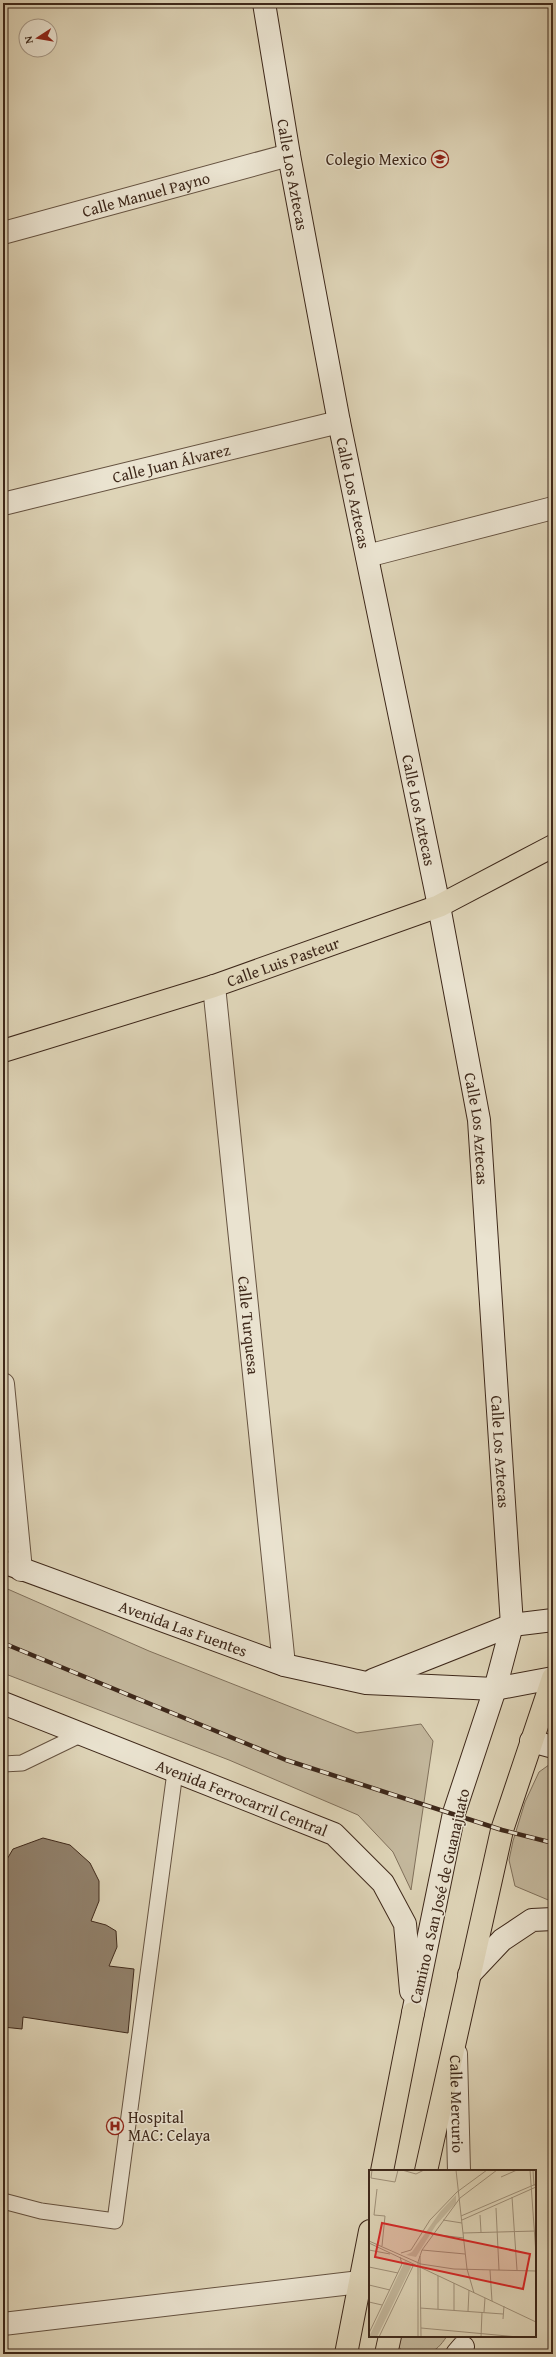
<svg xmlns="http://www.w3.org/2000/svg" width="556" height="2357" font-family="'Gentium Book Plus',serif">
  <rect width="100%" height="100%" fill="#ded4b7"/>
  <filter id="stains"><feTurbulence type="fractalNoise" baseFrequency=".005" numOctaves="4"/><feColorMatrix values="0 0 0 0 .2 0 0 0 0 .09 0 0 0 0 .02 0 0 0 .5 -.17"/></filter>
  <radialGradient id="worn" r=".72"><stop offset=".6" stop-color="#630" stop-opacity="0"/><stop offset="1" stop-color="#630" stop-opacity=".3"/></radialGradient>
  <g fill="#c3b79c" stroke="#80705b">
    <polygon points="3,1587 149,1651 357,1733 421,1724 433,1741 411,1890 393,1852 358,1815 229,1760 3,1673"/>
    <polygon points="553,1762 553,1902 515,1886 509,1860 513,1841 525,1802 539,1772"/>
    <path d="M399,2336h48c-13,20 -20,18 -42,18l-8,-9z"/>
  </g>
  <polygon fill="#91816c" stroke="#3e281a" points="43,1838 70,1845 90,1863 99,1881 99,1901 91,1921 106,1925 116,1931 117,1947 109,1966 134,1969 128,2033 23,2017 22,2029 3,2027 3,1866 13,1849"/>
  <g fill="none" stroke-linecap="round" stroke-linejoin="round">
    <g stroke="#665341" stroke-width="17">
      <g id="lane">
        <polyline points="3,1764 22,1763 82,1734"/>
        <polyline points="3,2201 41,2211 115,2221 175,1772"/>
      </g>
    </g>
    <g stroke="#665341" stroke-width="24">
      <g id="street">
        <path id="s1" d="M3,233l286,-78"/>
        <path id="s2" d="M3,504l336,-82"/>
        <polyline points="367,556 553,508"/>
        <path id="s3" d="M214,986l70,679"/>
        <polyline points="3,1384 21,1570"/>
        <path id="s4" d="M456,2054l3,117"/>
        <polyline points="3,2324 360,2282"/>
      </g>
    </g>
    <g stroke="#3e281a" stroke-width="24">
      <g id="secondary">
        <path id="s5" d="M264,3l25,152 50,267 100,484 40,214 33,505 -17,64 -41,124 -41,200"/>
        <path id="s6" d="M3,1562l281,103 82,18 129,6 58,-11"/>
        <polyline points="373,1680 512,1625 553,1620"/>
        <path id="s7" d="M3,1703l331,131 49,49 22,41 6,67"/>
        <polyline points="531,1741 553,1747"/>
        <polyline points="469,1975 502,1940 532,1920 553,1919"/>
        <polyline points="457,2354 463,2347"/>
      </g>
    </g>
    <g stroke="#3e281a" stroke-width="24">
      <g id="primary">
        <path id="s8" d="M3,1051l211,-65 225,-80 114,-60"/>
        <polyline points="382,2171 413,2013"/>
        <polyline points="426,2171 502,1830 553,1678"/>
        <polyline points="346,2354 370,2231"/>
        <polyline points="386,2354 390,2336"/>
      </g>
    </g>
    <use href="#lane" stroke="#eae3d0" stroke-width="15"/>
    <use href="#street" stroke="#eae3d0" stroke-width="22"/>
    <use href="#secondary" stroke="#eae3d0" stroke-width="22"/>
    <use href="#primary" stroke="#ded4b7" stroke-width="22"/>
    <g stroke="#3e281a" stroke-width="4.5">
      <polyline id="rail" points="3,1643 286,1760 502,1830 553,1843"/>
    </g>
    <use href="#rail" stroke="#eae3d0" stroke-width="3" stroke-dasharray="9" stroke-linecap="butt"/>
  </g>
  <defs>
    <g id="school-ring" transform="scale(0.9)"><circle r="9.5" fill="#eae3d0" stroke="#8f2418" stroke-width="1.5"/><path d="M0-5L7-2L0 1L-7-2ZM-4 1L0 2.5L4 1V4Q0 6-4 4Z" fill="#8f2418"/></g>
    <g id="hospital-ring" transform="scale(0.9)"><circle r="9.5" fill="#eae3d0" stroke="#8f2418" stroke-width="1.5"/><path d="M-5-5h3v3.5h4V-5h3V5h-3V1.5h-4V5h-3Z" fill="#8f2418"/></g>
  </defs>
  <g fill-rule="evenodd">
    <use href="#school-ring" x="440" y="159"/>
    <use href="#hospital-ring" x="115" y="2126"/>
  </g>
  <g text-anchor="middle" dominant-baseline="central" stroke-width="3" stroke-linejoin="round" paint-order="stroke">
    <g font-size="16" fill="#3e281a" stroke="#eae3d0" text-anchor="end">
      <text x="427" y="159">Colegio Mexico</text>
      <text x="128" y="2117" text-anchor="start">Hospital<tspan x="128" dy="18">MAC: Celaya</tspan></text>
    </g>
    <g font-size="16" fill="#3e281a" stroke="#eae3d0">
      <text stroke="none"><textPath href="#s5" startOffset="174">Calle Los Aztecas</textPath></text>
      <text stroke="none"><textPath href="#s1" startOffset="148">Calle Manuel Payno</textPath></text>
      <text stroke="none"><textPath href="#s2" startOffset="173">Calle Juan Álvarez</textPath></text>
      <text stroke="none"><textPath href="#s5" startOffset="498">Calle Los Aztecas</textPath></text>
      <text stroke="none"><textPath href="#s5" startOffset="822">Calle Los Aztecas</textPath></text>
      <text stroke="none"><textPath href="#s8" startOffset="294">Calle Luis Pasteur</textPath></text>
      <text stroke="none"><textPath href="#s5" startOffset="1146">Calle Los Aztecas</textPath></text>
      <text stroke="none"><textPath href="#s3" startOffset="341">Calle Turquesa</textPath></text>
      <text stroke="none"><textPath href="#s5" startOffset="1470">Calle Los Aztecas</textPath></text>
      <text stroke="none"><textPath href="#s6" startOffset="192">Avenida Las Fuentes</textPath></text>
      <text stroke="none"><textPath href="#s7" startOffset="257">Avenida Ferrocarril Central</textPath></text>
      <text transform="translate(439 1896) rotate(-77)">Camino a San José de Guanajuato</text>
      <text stroke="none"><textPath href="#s4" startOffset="50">Calle Mercurio</textPath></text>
    </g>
  </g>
  <g transform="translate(369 2170)">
    <rect width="167" height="167" fill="#ded4b7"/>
    <path d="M87,25v8l-20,22 -20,32 -10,-2 6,-3 28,-40zM36,91l7,4 -35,72h-8z" fill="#c3b79c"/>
    <path fill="none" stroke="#9e8f78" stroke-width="1" d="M3,0l-1,8 24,4 3,-12M33,0l14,4 8,-4M87,0l11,99 7,24M161,0l6,84M164,0l1,16M132,7l16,-7M8,19l-3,26 11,1 -3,30M143,27l5,73M127,38l3,62M111,45l1,17M92,46l75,-32M74,50l19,3M93,50l74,-33M94,63l73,-2M62,64l33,4M0,71l52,23 33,5 82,2M0,73l167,79M0,80l21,4M53,80l43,4M32,83l10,-3 19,-30 27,-28 30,-22M51,86l1,81M0,97l29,6M121,100l2,31M69,106v33M85,113v27M0,115l21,5M0,132l13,3M51,138l83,6M99,141l1,-21M115,142l1,-14M134,149l1,-13M52,158l97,9M0,163l33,-69 -2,-7M10,167l35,-73M49,167v-75l4,-12 38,-52 37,-28M112,167l1,-25"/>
    <path fill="#d62828" fill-opacity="0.15" stroke="#d62828" stroke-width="2" d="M13,53l148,31 -7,35 -148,-32z"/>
    <rect width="167" height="167" fill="none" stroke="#3e281a" stroke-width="2"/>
  </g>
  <rect width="556" height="2357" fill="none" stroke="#ded4b7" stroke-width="16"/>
  <rect x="4" y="4" width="548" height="2349" fill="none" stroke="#3e281a" stroke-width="2"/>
  <rect x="8" y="8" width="540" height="2341" fill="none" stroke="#3e281a"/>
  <g transform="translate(38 38) rotate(258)"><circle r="19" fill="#eae3d0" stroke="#a59887"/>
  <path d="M0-3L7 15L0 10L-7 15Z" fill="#8f2418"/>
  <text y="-6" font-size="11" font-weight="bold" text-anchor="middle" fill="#3e281a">N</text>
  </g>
  <rect width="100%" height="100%" filter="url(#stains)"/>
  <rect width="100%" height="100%" fill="url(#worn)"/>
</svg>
